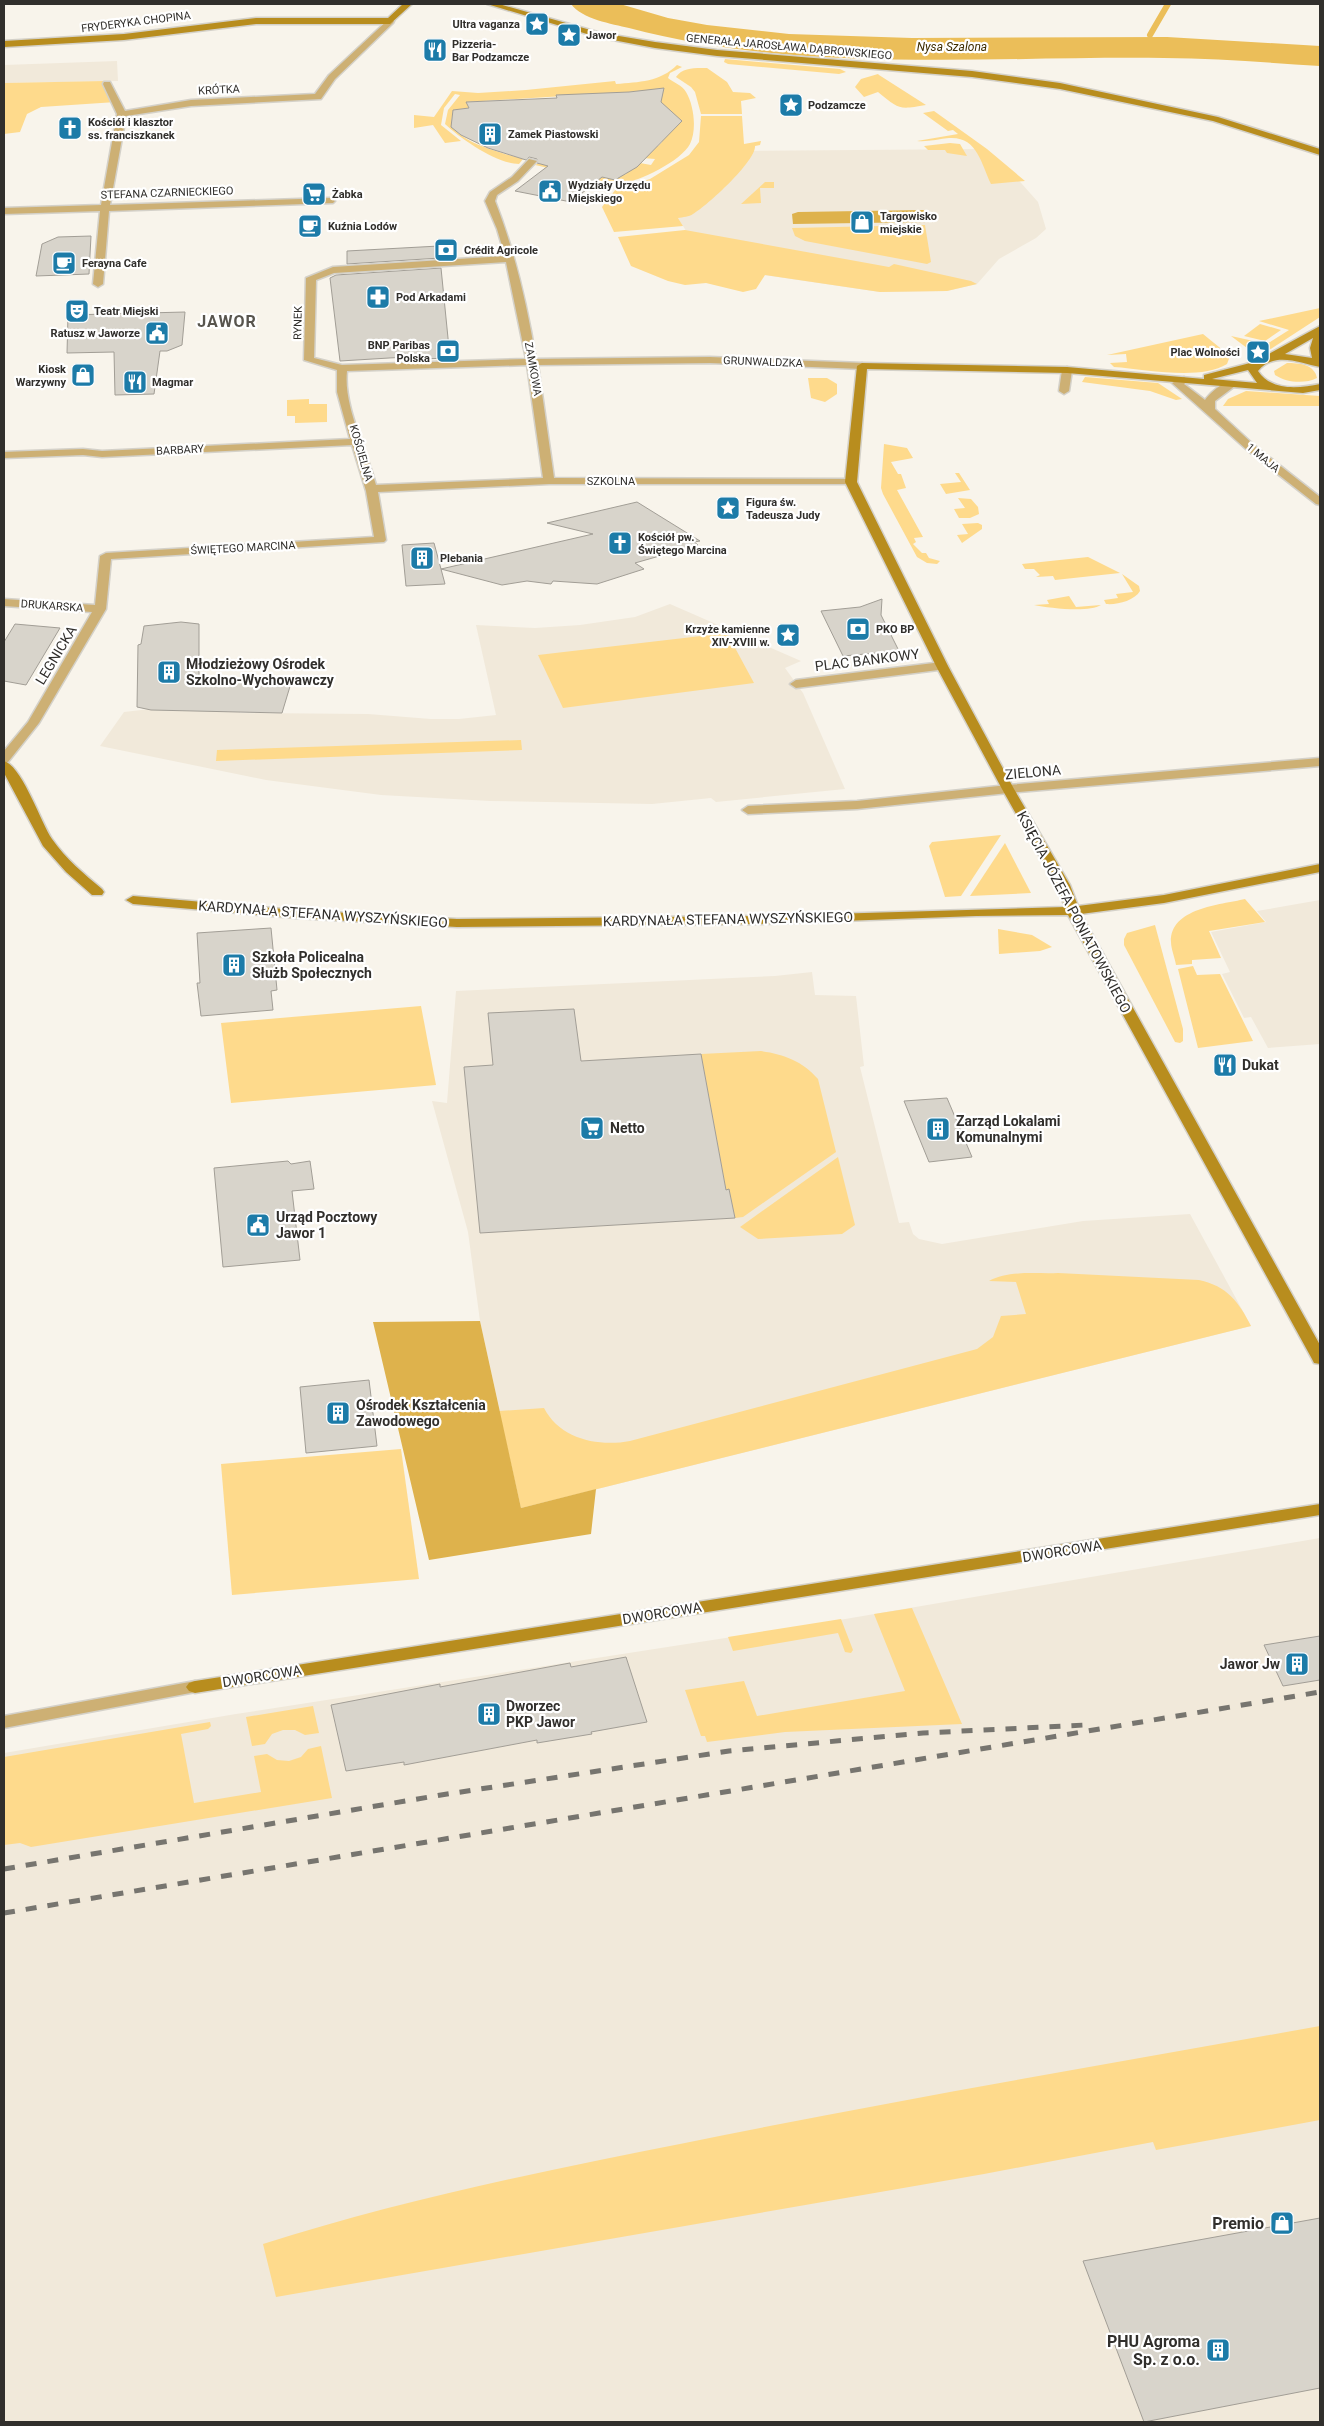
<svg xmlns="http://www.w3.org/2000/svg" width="1324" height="2426" font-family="Roboto,sans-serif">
  <rect width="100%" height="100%" fill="#f8f4eb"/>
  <g fill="#f1e9da">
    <polygon points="117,61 118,81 4,83 4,65"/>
    <polygon points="985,149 1005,165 1038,202 1046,229 1036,238 999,259 977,284 947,291 880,292 764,275 745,268 688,234 678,218 735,151"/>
    <polygon points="670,604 801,661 785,668 803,693 845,789 716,802 711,798 652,804 490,801 381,795 266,780 100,746 124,712 150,709 240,711 240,713 368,714 431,719 459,719 496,715 476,625 535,628 580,625 635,617"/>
    <polygon points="1320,900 1320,1044 1268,1048 1251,1017 1244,1018 1222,974 1230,972 1211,932 1266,922 1257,911"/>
    <polygon points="812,972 815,995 856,996 864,1066 860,1067 899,1223 909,1222 913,1234 919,1239 942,1244 1083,1221 1190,1214 1251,1326 521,1508 480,1321 468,1232 432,1101 447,1103 456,991 775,976"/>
    <polygon points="1320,1538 1320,2422 4,2422 4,1753 236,1714 816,1624"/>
  </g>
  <g fill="#feda8c">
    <polygon points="725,59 840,69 846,72 839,74 728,64 724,62"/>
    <path d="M677,65l5,2 -12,6 -2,5c6,5 14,7 18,14 8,13 11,38 4,52 -9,17 -51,38 -69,39 -23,0 -62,-13 -86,-18l4,-2 76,17 6,-5 6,-1 -4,-1 17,-10 11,2 4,-6 -12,-1 8,-13 7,1 4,-4 -9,-47 7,-5 -193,12 2,6 -16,2c0,3 -2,8 -1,12 2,20 54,32 71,37l-4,5c-22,0 -58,-25 -74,-40l3,-14 12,-15 -5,-1 -11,14 -3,17 20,16 -16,2 -12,-18 -19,3v-13l20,2 18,-26 26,2 48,-3 89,-9 1,3c23,-2 44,-2 61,-19z"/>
    <path d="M707,68l20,14 6,10 17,1 6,5 -15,3 1,13h-41l-6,-22 -4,-5 -15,-10c7,-10 19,-9 31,-9z"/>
    <path d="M878,74l1,1 47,30c-28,5 -27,4 -48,-13l-14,5 -9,-10 6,-8z"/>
    <polygon points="105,81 116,102 41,107 27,114 20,132 4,134 4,83"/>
    <path d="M934,111l53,38 38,32 -34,3c-10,-21 -14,-48 -42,-46 -10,1 -21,4 -32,3l41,-7 -5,-4 -5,1 -25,-18z"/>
    <path d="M701,116h41l2,28 17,-3 -1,4 -5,1c1,15 -48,60 -62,68 -4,3 -10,3 -15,4l5,8 -69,6 -12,-25 14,-18 34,-10 39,-24 10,-13z"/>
    <polygon points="950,143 960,144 967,156 947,153 945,150 928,150 924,146"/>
    <polygon points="765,182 774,182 774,188 760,188 761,203 741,204"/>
    <polygon points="925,225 931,262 927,264 805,241 795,236 792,228"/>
    <polygon points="685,230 889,267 894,264 971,281 977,284 947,291 880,292 765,275 756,289 743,292 706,283 685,285 668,281 631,266 618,237"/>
    <polygon points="1320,308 1320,317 1266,352 1251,351 1231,336 1267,344 1289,330 1259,321"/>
    <polygon points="1260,324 1281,330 1265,341 1244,336"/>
    <path d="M1203,334l27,22 -3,8c-27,17 -83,5 -113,3l-4,-4 17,-1 -1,-8 -19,1z"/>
    <path d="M1287,363c12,0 27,1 30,15 -12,6 -30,5 -42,-3l-1,-4z"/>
    <polygon points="1085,377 1158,383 1182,399 1176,400 1150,391 1082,382"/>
    <polygon points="808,378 827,378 837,384 837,394 825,402 811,398"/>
    <polygon points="1246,391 1320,396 1320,406 1223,406 1228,399"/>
    <polygon points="309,399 309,404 327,404 327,422 295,423 295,416 287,416 287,400"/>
    <polygon points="884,444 907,448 913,458 891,462 898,474 901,474 906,488 897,490 923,537 914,538 916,542 913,544 922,553 926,553 929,558 940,561 937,564 927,563 917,557 883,494 881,488"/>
    <polygon points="955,473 959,473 970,490 946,494 940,484 961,482"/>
    <polygon points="958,498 971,499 978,507 979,514 970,518 959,518 954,509 965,508"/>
    <polygon points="978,523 982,525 982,529 962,543 957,535 968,534 962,524"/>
    <polygon points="1088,557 1120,573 1055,580 1053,576 1036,577 1040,575 1034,569 1025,569 1022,564"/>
    <path d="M1122,574l17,12 1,5c-6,10 -23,14 -34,13l-2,-4 14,-2 -2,-4 17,-2z"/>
    <path d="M1069,596l7,11 25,-2c-12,8 -52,3 -67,0l15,-1 -2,-4z"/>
    <polygon points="727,633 754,683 563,708 538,655"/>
    <polygon points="521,740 522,750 216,761 217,750"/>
    <polygon points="1001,835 961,896 945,897 929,846 932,842"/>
    <polygon points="1005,843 1031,893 970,896"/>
    <path d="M1245,899l20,23 -56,9 12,27 -29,2v4l-16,1c-1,-7 -5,-16 -5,-23 -1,-34 49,-37 74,-43z"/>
    <polygon points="1155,925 1183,1029 1183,1041 1180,1043 1175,1042 1124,945 1124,939 1127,933"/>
    <polygon points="998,929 1032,935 1052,947 1040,951 999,954"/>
    <polygon points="1193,966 1197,975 1220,974 1253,1041 1198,1048 1178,969"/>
    <polygon points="421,1006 436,1085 231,1103 221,1023"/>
    <path d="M761,1051c22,3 42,10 57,28l18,73 -93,65 -8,1 -6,-28h-3l-25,-136z"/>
    <polygon points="838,1157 855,1225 842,1234 758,1239 740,1227"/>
    <path d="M1058,1273l141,7c28,6 40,22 52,46l-730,182 -22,-97 45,-3c16,31 54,39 86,33l347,-92 16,-12 8,-21 25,-2 -10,-32 -27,-1c19,-11 47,-7 69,-8z"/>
    <polygon points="401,1449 419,1579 232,1595 221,1464"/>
    <polygon points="912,1608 962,1724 785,1732 707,1742 705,1736 701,1736 685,1690 744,1681 757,1716 905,1691 874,1614"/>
    <polygon points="841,1619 853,1650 851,1653 845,1652 838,1633 733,1651 728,1637"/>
    <polygon points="313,1706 319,1733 305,1735 295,1730 283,1730 272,1734 265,1744 252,1746 246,1717"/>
    <polygon points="210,1722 211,1726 208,1729 181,1734 194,1803 261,1792 254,1756 267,1754 277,1760 289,1761 301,1757 308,1749 321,1746 332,1798 31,1847 20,1843 4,1845 4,1757"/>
    <path d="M1320,2026v94l-164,30 -3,-8 -169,32 -708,123 -13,-53c139,-44 280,-73 422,-101 211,-43 423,-79 635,-117z"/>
  </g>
  <g fill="#deb24c">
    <polygon points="924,210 926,211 929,222 793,224 792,214 798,212"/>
    <polygon points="480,1321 521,1508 596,1489 591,1534 429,1560 373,1322"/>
  </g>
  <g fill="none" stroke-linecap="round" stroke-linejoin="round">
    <polyline stroke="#ebbe59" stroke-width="6" points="1150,35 1168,4"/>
    <path fill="#ebbe59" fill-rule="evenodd" d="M571,4h49l48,14 39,7 82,9 123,4 255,-1 153,9v20c-52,-3 -103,-8 -156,-8 -178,-2 -361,16 -535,-30 -17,-4 -47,-9 -58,-24z"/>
  </g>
  <g fill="#d8d4cb" stroke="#a29e96">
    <polygon points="664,88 661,102 682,121 637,167 615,180 602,177 571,202 515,191 548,166 537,163 537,159 529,157 526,160 488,148 461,135 451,127 453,110 469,108 466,102 557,98 556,95 629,92"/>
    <polygon points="91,236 89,274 36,276 42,244 58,237"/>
    <polygon points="439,246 440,258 347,264 347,251"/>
    <polygon points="441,268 450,358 421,359 422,356 340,361 330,278 336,275"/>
    <polygon points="185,312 182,345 167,351 160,351 154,394 115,395 114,352 67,353 68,315"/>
    <polygon points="637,502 700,541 694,542 698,545 635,563 644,569 597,584 553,581 551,584 527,581 502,585 441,569 445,584 406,586 402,545 434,543 441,569 593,534 547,523"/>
    <polygon points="882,599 881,615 899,651 843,656 821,611 860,607"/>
    <polygon points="181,622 199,624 199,681 291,683 282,713 151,710 137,707 138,645 141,644 144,626"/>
    <polygon points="15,624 60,628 26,685 4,681 4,642"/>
    <polygon points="271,928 277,990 271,991 273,1010 201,1016 197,983 200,983 197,933"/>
    <polygon points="574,1009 581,1061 701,1054 726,1190 729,1189 735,1218 480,1233 464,1067 493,1065 488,1013"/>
    <polygon points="947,1098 972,1157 929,1162 904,1101"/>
    <polygon points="288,1161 291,1164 310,1161 314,1189 292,1191 300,1260 223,1267 214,1168"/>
    <polygon points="369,1380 377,1446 306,1453 300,1387"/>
    <polygon points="1320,1636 1320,1680 1283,1686 1264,1645"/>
    <polygon points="626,1657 647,1722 591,1732 592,1734 537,1743 537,1740 404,1765 404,1762 346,1771 331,1705 440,1684 440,1687 570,1663 571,1667"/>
    <polygon points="1320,2218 1320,2388 1144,2422 1083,2261"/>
  </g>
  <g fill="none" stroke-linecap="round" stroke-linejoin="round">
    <g stroke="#d4d1c9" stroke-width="3">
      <g id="street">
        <polygon points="390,18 394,21 393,23 335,79 321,99 191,106 126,116 110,205 330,198 335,201 333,203 109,211 103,284 98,287 93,284 100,211 4,214 4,208 101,205 117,114 103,84 104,82 110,82 125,111 191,100 315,94 329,75"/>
        <path d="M529,159l8,2 -19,20 -21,14 -2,6c20,51 32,104 41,158l174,-2 152,6 5,3 -5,3 -152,-6 -172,2 16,113 297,1 6,3 -2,2h-306l-171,8 8,48 -2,2 -273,17 -5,50 -67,114 -31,39 -4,1v-12l24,-29 64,-110 -88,-6v-7l91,6 5,-49 6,-3 268,-16 -8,-46 -14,-46 -250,12 -19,-2 -79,3v-6l79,-3 19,2 248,-12 -13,-47v-22l-33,-10 2,-82 27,-11 172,-11 -8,-27 -12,-28 5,-9 22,-15zM506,262l20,97 -184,6 -28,-7 2,-78 18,-7zM527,365l16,113 -167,7c-9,-34 -33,-79 -29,-114z"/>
        <polygon points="1067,367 1072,370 1069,391 1064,394 1059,391 1062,370"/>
        <path d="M1184,377l5,3 -5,4 21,16c6,-8 19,-20 30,-18v4l-20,15v8l40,37 65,51v8l-4,-1 -69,-54 -75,-67z"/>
        <polygon points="942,662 948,666 946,669 796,688 790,684 796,680"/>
        <polygon points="1320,758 1320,766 1008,793 857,809 748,814 742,810 748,806 857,801 1008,785"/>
        <polygon points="195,1681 201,1683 204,1687 201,1691 4,1728 4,1716"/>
      </g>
    </g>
    <g stroke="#d4d1c9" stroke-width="3">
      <g id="secondary">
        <polygon points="403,4 412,4 390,24 256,24 124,40 4,47 4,41 124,34 256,18 388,18"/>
        <polygon points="487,4 499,4 601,33 655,42 717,50 972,71 1060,83 1218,117 1320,149 1320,155 1213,121 1060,89 972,77 717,56 655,48 597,37"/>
        <path d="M1320,326v41c-20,-4 -46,-16 -62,4 14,21 42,17 62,13v6l-17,3 -236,-20 -200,-4 -10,113 91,184 66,123 56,96 8,21 86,-11 156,-31v8l-156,31 -83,11 239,431v19l-6,-1 -2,-4 -244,-444 -92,1 -217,8 -302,3 -161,-9 -163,-14 -7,-4 7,-4 163,14 161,9 302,-3 306,-9 -9,-22 -54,-96 -66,-123 -91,-184 12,-116 5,-3 205,4 137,12v-4l50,-13zM1313,338l-3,10 2,10 -27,-4zM1248,370l9,13 -45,-4z"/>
        <path d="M4,761c18,5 37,62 48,78 14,20 32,35 50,50l2,3 -2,3h-10l-26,-23 -23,-26 -39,-73z"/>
        <polygon points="1320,1504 1320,1515 195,1693 189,1691 186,1687 189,1683 195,1681"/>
      </g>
    </g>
    <use href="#street" fill="#cdb074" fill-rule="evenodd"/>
    <use href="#secondary" fill="#b88d1e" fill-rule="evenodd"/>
    <g stroke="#77756f" stroke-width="5" stroke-dasharray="11 11" stroke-linecap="butt">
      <polyline points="4,1869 441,1795 729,1751 923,1733 1085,1725"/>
      <polyline points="4,1913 1320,1692"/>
    </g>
  </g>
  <defs>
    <g id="sight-square" transform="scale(1.25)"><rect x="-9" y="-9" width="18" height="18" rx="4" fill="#1c7ba8" stroke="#fff"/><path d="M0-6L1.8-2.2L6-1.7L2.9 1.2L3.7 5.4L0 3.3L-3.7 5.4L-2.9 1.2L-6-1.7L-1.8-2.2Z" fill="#fff"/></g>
    <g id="restaurant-square" transform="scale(1.25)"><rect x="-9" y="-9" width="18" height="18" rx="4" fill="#1c7ba8" stroke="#fff"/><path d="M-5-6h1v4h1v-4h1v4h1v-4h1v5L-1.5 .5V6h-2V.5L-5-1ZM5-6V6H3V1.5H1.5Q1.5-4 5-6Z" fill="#fff"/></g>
    <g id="church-square" transform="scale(1.25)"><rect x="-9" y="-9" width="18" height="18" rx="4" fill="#1c7ba8" stroke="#fff"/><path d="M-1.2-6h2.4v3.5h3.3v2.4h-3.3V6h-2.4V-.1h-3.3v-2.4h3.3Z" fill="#fff"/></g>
    <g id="building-square" transform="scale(1.25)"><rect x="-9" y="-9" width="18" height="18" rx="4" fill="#1c7ba8" stroke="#fff"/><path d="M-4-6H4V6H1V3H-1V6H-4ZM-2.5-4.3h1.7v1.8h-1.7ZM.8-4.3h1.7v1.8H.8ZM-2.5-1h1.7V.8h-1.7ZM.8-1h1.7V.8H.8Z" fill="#fff"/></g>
    <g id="civic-square" transform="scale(1.25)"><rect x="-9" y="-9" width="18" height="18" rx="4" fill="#1c7ba8" stroke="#fff"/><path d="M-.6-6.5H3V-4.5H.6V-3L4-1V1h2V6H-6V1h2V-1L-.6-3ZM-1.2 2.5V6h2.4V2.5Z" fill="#fff"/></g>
    <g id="supermarket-square" transform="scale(1.25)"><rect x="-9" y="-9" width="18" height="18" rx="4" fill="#1c7ba8" stroke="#fff"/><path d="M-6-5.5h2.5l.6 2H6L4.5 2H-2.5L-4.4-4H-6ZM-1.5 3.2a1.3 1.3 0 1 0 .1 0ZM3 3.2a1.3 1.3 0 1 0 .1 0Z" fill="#fff"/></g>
    <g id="shop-square" transform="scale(1.25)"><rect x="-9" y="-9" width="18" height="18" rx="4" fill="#1c7ba8" stroke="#fff"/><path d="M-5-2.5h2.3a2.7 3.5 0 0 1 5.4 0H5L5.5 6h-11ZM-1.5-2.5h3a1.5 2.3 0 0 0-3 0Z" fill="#fff"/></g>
    <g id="cafe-square" transform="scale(1.25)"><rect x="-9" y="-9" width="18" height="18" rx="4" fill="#1c7ba8" stroke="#fff"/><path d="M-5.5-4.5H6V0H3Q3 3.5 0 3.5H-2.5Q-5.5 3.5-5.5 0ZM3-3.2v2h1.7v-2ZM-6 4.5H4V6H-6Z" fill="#fff"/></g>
    <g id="bank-square" transform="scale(1.25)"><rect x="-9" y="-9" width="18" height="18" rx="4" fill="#1c7ba8" stroke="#fff"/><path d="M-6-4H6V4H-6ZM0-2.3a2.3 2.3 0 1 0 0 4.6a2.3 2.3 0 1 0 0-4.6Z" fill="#fff"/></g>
    <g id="pharmacy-square" transform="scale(1.25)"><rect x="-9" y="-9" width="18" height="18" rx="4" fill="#1c7ba8" stroke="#fff"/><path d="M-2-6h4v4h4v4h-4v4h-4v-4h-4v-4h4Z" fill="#fff"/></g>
    <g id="theatre-square" transform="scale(1.25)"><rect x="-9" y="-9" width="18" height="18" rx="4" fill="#1c7ba8" stroke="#fff"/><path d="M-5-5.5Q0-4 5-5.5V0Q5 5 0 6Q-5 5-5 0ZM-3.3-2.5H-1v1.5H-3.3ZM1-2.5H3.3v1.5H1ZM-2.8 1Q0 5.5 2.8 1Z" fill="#fff"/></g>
  </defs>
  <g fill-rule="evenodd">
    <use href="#sight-square" x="537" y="24"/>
    <use href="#sight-square" x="569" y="35"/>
    <use href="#restaurant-square" x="435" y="50"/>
    <use href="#sight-square" x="791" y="105"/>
    <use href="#church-square" x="70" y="128"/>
    <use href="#building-square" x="490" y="134"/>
    <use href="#civic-square" x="550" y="191"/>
    <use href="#supermarket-square" x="314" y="194"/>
    <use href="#shop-square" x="862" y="222"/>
    <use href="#cafe-square" x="310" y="226"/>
    <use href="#bank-square" x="446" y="250"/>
    <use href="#cafe-square" x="64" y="263"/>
    <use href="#pharmacy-square" x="378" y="297"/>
    <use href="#theatre-square" x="77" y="311"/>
    <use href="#civic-square" x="157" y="333"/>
    <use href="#bank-square" x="448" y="351"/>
    <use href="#sight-square" x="1258" y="352"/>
    <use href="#shop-square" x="83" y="375"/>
    <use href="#restaurant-square" x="135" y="382"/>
    <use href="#sight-square" x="728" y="508"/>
    <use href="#church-square" x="620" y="543"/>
    <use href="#building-square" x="422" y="558"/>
    <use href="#bank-square" x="858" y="629"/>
    <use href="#sight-square" x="788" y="635"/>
    <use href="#building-square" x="169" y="672"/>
    <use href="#building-square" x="234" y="965"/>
    <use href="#restaurant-square" x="1225" y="1065"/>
    <use href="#supermarket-square" x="592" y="1128"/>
    <use href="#building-square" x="938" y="1129"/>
    <use href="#civic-square" x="258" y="1225"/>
    <use href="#building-square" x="338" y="1413"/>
    <use href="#building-square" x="1297" y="1664"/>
    <use href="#building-square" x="489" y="1714"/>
    <use href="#shop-square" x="1282" y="2223"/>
    <use href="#building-square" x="1218" y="2350"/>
  </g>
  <g text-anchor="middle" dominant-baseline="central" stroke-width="4.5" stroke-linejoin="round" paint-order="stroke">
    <g font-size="11" fill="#312f2c" stroke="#fff">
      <text transform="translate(136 22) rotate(-7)">FRYDERYKA CHOPINA</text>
      <text transform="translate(789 47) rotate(5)">GENERAŁA JAROSŁAWA DĄBROWSKIEGO</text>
      <text transform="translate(219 90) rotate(-3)">KRÓTKA</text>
      <text transform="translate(167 193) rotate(-2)">STEFANA CZARNIECKIEGO</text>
      <text transform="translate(298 323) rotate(-89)">RYNEK</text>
      <text transform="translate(763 362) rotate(2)">GRUNWALDZKA</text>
      <text transform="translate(533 369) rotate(80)">ZAMKOWA</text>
      <text transform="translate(180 450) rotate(-3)">BARBARY</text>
      <text transform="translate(361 453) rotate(74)">KOŚCIELNA</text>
      <text transform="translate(1263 458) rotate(40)">1 MAJA</text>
      <text x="611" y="481">SZKOLNA</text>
      <text transform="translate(243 548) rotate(-3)">ŚWIĘTEGO MARCINA</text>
      <text transform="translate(52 606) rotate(4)">DRUKARSKA</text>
    </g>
    <g font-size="11" font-weight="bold" fill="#312f2c" stroke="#fff" text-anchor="start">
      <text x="520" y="24" text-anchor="end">Ultra vaganza</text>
      <text x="586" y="35">Jawor</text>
      <text x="452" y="44">Pizzeria-<tspan x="452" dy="13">Bar Podzamcze</tspan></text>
      <text x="808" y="105">Podzamcze</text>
      <text x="88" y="122">Kościół i klasztor<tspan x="88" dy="13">ss. franciszkanek</tspan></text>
      <text x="508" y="134">Zamek Piastowski</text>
      <text x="568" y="185">Wydziały Urzędu<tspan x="568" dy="13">Miejskiego</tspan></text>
      <text x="332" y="194">Żabka</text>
      <text x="880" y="216">Targowisko<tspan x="880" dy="13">miejskie</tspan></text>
      <text x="328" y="226">Kuźnia Lodów</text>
      <text x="464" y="250">Crédit Agricole</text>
      <text x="82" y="263">Ferayna Cafe</text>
      <text x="396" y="297">Pod Arkadami</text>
      <text x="94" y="311">Teatr Miejski</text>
      <text x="140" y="333" text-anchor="end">Ratusz w Jaworze</text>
      <text x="430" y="345" text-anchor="end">BNP Paribas<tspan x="430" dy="13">Polska</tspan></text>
      <text x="1240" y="352" text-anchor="end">Plac Wolności</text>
      <text x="66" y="369" text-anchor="end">Kiosk<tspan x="66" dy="13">Warzywny</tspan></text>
      <text x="152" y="382">Magmar</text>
      <text x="746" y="502">Figura św.<tspan x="746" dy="13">Tadeusza Judy</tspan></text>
      <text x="638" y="537">Kościół pw.<tspan x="638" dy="13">Świętego Marcina</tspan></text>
      <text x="440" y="558">Plebania</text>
      <text x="770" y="629" text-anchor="end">Krzyże kamienne<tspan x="770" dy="13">XIV-XVIII w.</tspan></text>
      <text x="876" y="629">PKO BP</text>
    </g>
    <g font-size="12" font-style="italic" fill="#3f2d00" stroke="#fff">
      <text x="952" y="47">Nysa Szalona</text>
    </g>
    <g font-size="14" fill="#312f2c" stroke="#fff">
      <text transform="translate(56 655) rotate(-59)">LEGNICKA</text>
      <text transform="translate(867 660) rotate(-7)">PLAC BANKOWY</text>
      <text transform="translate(1033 772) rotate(-5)">ZIELONA</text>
      <text transform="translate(1074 912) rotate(62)">KSIĘCIA JÓZEFA PONIATOWSKIEGO</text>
      <text transform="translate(323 914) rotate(4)">KARDYNAŁA STEFANA WYSZYŃSKIEGO</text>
      <text transform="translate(728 919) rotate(-1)">KARDYNAŁA STEFANA WYSZYŃSKIEGO</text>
      <text transform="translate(1062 1551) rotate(-9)">DWORCOWA</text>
      <text transform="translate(662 1613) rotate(-9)">DWORCOWA</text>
      <text transform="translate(262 1676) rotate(-9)">DWORCOWA</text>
    </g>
    <g font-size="14" font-weight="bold" fill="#312f2c" stroke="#fff" text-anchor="start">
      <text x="186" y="664">Młodzieżowy Ośrodek<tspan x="186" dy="16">Szkolno-Wychowawczy</tspan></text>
      <text x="252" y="957">Szkoła Policealna<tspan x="252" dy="16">Służb Społecznych</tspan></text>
      <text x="1242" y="1065">Dukat</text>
      <text x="956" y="1121">Zarząd Lokalami<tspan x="956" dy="16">Komunalnymi</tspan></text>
      <text x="610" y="1128">Netto</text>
      <text x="276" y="1217">Urząd Pocztowy<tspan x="276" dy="16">Jawor 1</tspan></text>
      <text x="356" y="1405">Ośrodek Kształcenia<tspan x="356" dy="16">Zawodowego</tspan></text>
      <text x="1280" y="1664" text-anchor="end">Jawor Jw</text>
      <text x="506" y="1706">Dworzec<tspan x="506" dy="16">PKP Jawor</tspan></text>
    </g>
    <g font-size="16" font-weight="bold" letter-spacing="1" fill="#58554e" stroke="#fff">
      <text x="227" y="321">JAWOR</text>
    </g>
    <g font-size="16" font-weight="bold" fill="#312f2c" stroke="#fff" text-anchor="end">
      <text x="1264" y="2223">Premio</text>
      <text x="1200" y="2341">PHU Agroma<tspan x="1200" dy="18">Sp. z o.o.</tspan></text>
    </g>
  </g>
  <rect width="1324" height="2426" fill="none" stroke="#312f2c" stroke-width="10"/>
</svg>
